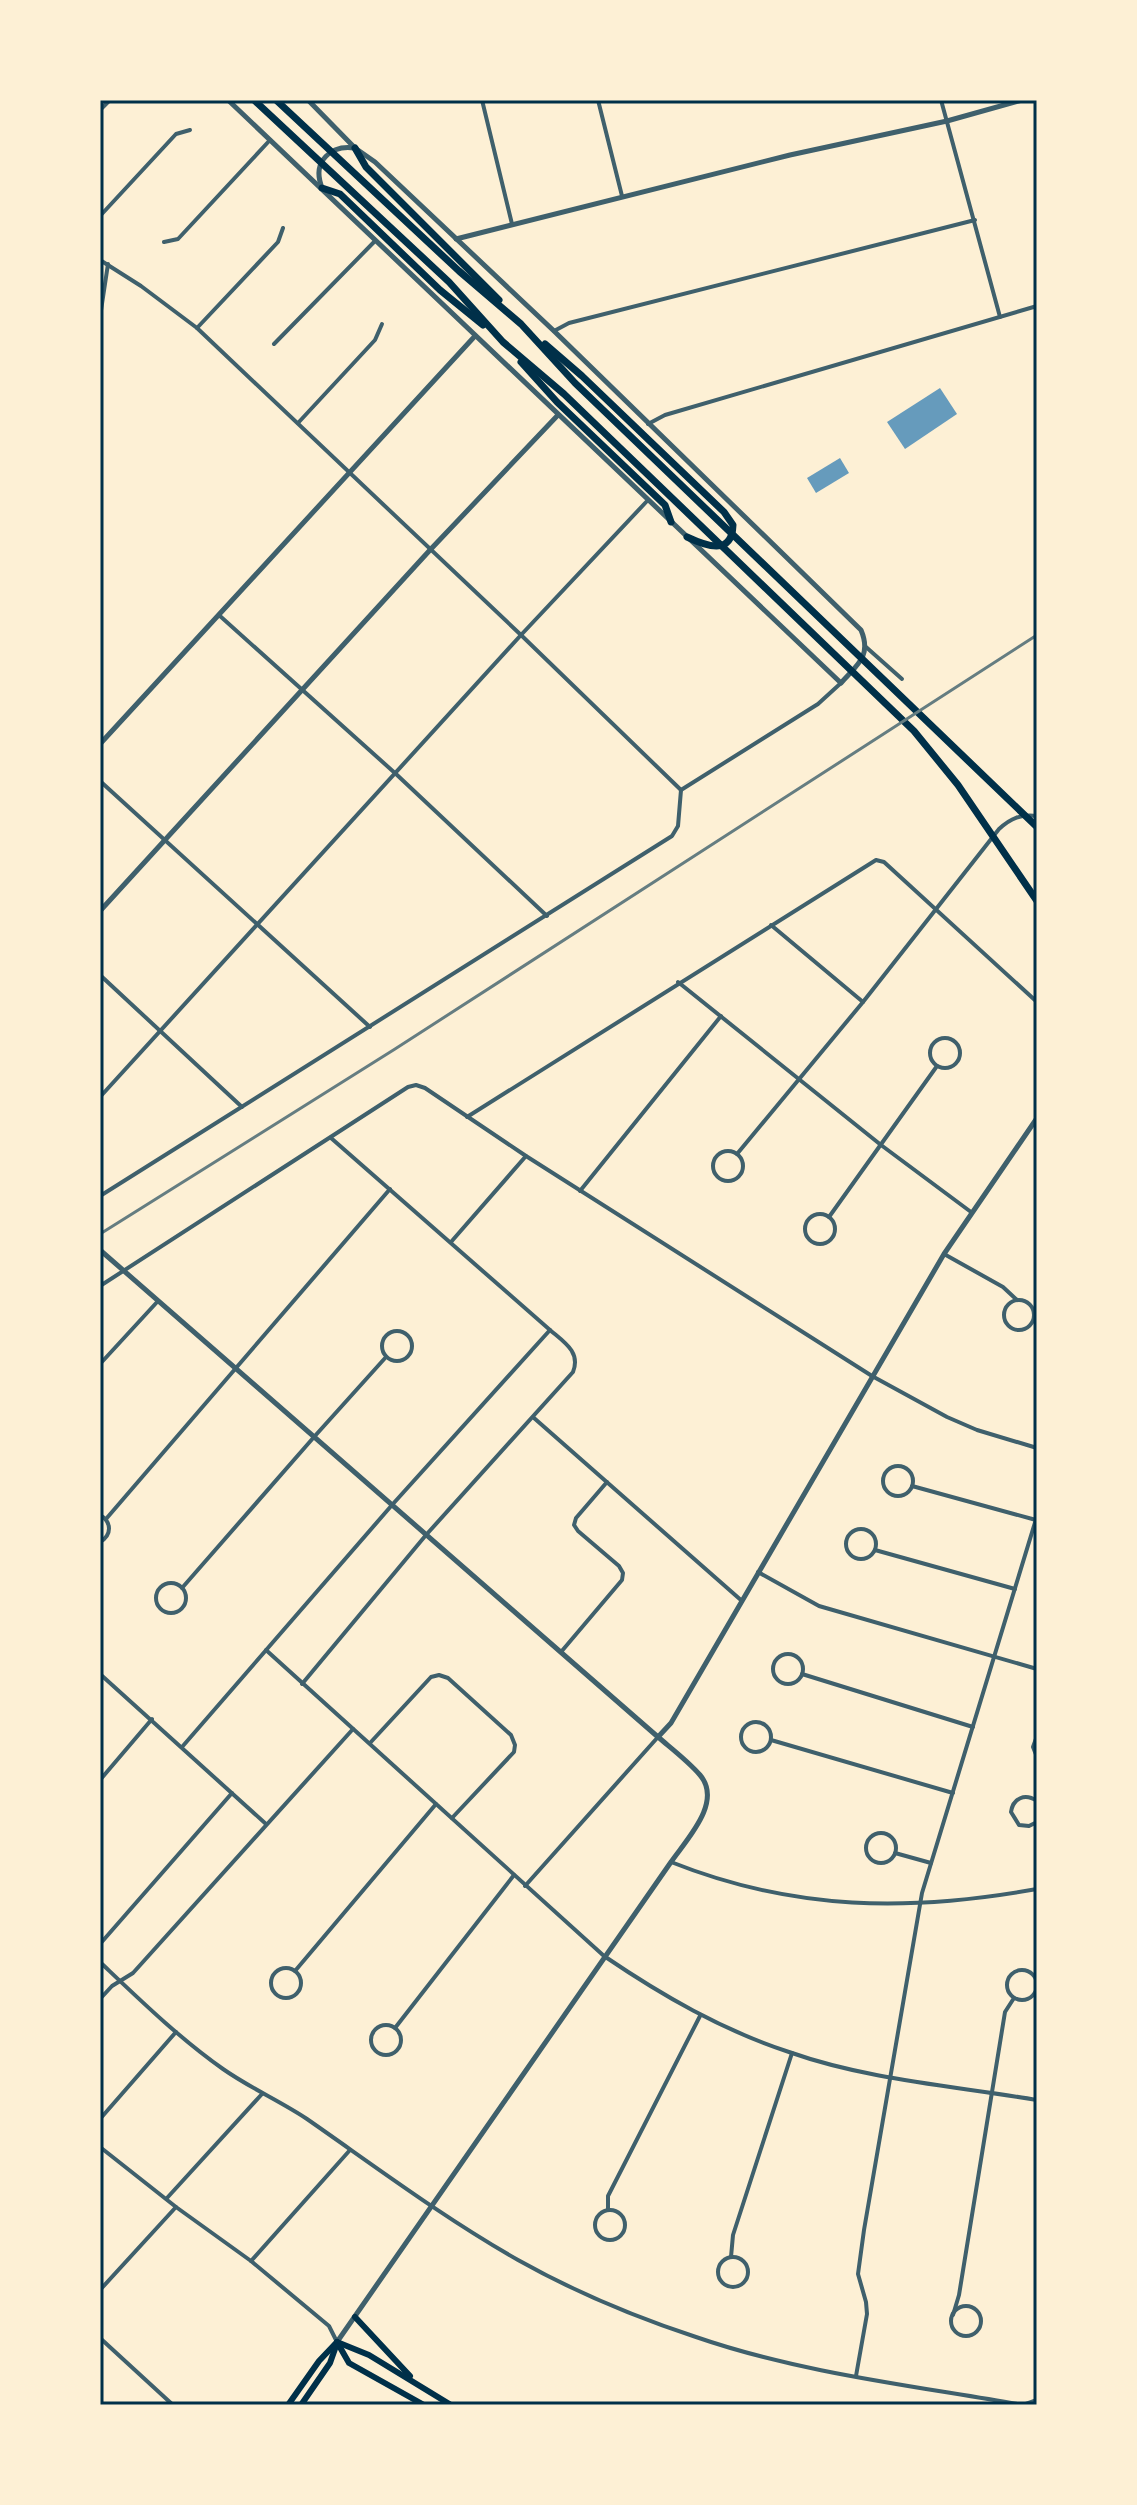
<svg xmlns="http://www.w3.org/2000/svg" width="1137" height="2505" font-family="'Titillium Web',sans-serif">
  <rect width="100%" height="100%" fill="#fdf0d5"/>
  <g fill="#669bbc">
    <polygon points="940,388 957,414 905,449 887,422"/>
    <polygon points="840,458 849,473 816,493 807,478"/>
  </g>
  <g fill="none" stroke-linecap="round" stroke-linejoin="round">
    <g stroke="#3f606c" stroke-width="4">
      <polyline points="482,100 512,224"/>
      <polyline points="598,100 622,196"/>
      <polyline points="941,100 1000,317"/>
      <polyline points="100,110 110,100"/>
      <polyline points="100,216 176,134 190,130"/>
      <polyline points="164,242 178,239 270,140"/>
      <polyline points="100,260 141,286 197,328 521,635 681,790"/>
      <polyline points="100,317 108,264"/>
      <polyline points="197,328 278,242 283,228"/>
      <polyline points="554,331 569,323 975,220"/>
      <polyline points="274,344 375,241"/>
      <polyline points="298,423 375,340 382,324"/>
      <polyline points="648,424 665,415 1037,306"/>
      <polyline points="220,616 396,774 547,916"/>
      <polyline points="866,647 902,679"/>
      <polyline points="100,781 370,1027"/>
      <polyline points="771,925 863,1002"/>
      <polyline points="100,975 242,1107"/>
      <polyline points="678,982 881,1145 971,1212"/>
      <circle cx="945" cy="1053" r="15"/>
      <polyline points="100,1097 521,635 648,500"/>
      <polyline points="467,1117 876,860 884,862 1037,1002"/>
      <circle cx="728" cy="1166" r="15"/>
      <path d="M737,1154l126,-152 136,-173c12,-11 22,-15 38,-13"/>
      <polyline points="580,1191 721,1016"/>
      <polyline points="100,1196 672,836 678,826 681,790 818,704 841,683"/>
      <circle cx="820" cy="1229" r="15"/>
      <polyline points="829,1217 937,1066"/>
      <polyline points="451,1242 526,1156"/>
      <polyline points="944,1254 1003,1287 1017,1300"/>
      <polyline points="100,1286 408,1087 416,1085 425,1088 526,1156 872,1376 947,1417 977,1430 1037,1448"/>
      <circle cx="1019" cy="1315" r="15"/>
      <circle cx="397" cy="1346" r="15"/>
      <polyline points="100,1364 158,1301"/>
      <polyline points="534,1418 742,1601"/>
      <circle cx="898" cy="1481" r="15"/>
      <polyline points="912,1486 1036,1520"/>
      <path d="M100,1515c12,7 12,20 0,27"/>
      <polyline points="106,1519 390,1189"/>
      <circle cx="861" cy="1544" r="15"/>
      <polyline points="875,1550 1015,1589"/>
      <polyline points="758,1572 819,1606 1037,1669"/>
      <circle cx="171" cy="1598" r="15"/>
      <polyline points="182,1588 314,1437 386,1357"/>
      <path d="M266,1650l338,306c59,40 118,74 185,96 79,28 166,34 248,48"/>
      <polyline points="561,1652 622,1580 623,1573 619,1566 578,1531 574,1525 576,1518 607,1482"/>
      <circle cx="788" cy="1669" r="15"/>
      <polyline points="100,1674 266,1824"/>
      <polyline points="802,1674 973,1727"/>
      <path d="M302,1684l124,-149 147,-163c8,-20 -9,-30 -23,-42l-219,-192"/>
      <circle cx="756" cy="1737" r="15"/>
      <polyline points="1037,1736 1033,1747 1037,1757"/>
      <polyline points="771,1740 953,1793"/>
      <polyline points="370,1743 431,1677 439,1675 448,1678 511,1735 515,1745 514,1752 452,1818"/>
      <polyline points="182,1747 392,1505 550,1330"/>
      <polyline points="100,1780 152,1719"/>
      <path d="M1037,1801c-12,-8 -24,-3 -26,11l8,13 10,1 8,-4"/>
      <circle cx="881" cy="1848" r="15"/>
      <polyline points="895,1853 931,1863"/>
      <path d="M671,1862c123,49 238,50 366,27"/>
      <polyline points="525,1886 658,1737"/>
      <polyline points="100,1944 232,1793"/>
      <path d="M100,1962c39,37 79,76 123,107 27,19 57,32 84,50 69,48 137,99 211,141 57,32 117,57 178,77 104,36 219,49 327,68l14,-5"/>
      <circle cx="286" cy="1983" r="15"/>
      <circle cx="1022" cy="1985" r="15"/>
      <polyline points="295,1971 436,1804"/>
      <polyline points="100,1999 112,1986 133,1973 353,1729"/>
      <circle cx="386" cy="2040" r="15"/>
      <polyline points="395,2028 514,1875"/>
      <polyline points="100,2119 176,2032"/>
      <polyline points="100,2147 176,2207 251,2261 329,2326 337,2342"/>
      <polyline points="167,2198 262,2094"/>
      <polyline points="608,2210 608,2196 700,2016"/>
      <circle cx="610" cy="2225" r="15"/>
      <polyline points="731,2257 733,2235 792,2053"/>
      <circle cx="733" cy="2272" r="15"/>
      <polyline points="251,2261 350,2150"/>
      <polyline points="100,2290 176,2207"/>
      <circle cx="966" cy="2321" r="15"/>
      <polyline points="953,2315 959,2295 1005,2012 1014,1998"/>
      <polyline points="100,2338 173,2405"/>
      <polyline points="856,2376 867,2314 866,2302 858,2274 864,2230 922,1893 1037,1516"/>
    </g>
    <g stroke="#3f606c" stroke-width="5">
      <path d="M228,100l613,583c16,-18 31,-27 20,-53l-307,-299 -179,-169 -20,-14 -47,-48"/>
      <path d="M321,185c-8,-24 10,-40 33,-37"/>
      <polyline points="456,239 790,155 947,121 1022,100"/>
      <polyline points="100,744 475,336"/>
      <polyline points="100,911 430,550 558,415"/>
      <path d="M100,1250l558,487c14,12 30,24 42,38 23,27 -13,64 -29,87l-334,480"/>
      <polyline points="658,1737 671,1723 944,1254 1037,1118"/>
    </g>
    <g stroke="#003049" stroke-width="6">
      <polyline points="355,2317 410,2376"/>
      <polyline points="337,2342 369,2355 451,2405"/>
      <polyline points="337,2342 349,2363 424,2405"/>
      <polyline points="288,2405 319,2361 337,2342"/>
      <polyline points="301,2405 330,2363 336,2346"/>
    </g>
    <g stroke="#003049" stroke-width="7">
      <polyline points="254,100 449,282 503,342 564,394 914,731 958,785 1037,901"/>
      <polyline points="276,100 459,271 521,324 575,383 1037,827"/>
      <polyline points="355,148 366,167 499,300"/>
      <polyline points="322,188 340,194 440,290 483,325"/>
      <path d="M545,344l37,32 142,136 9,13c-1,31 -27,21 -46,12"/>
      <polyline points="521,362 557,402 665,505 671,522"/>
    </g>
    <polyline stroke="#657d81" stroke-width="3" points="100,1234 395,1049 1037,635"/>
  </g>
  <rect width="1137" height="2505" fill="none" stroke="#fdf0d5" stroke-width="204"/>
  <rect x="102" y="102" width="933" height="2301" fill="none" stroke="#003049" stroke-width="3"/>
</svg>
